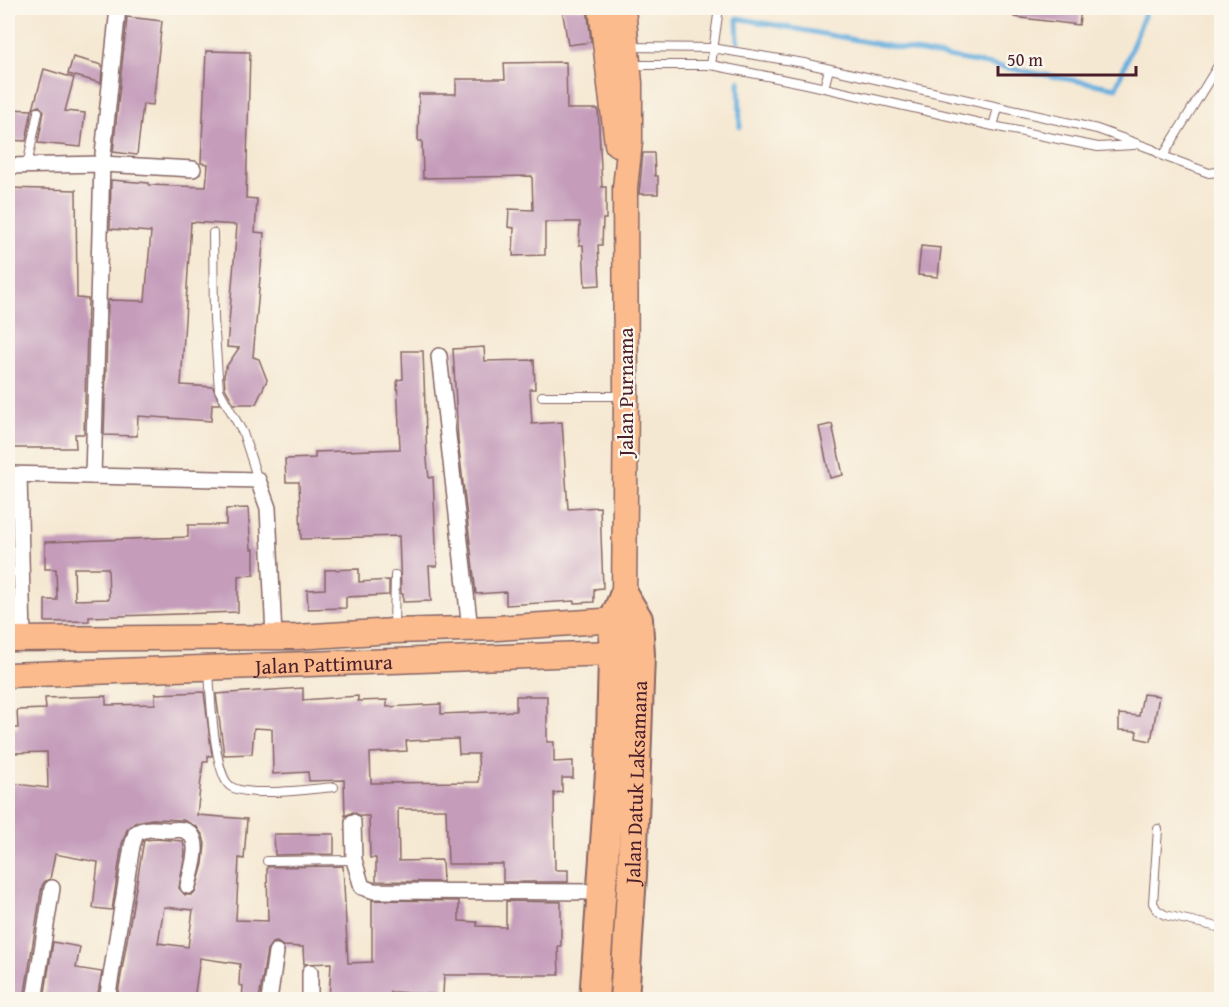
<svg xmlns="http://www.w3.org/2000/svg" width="1229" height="1007" font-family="'Gentium Book Plus',serif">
  <rect width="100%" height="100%" fill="#fbf7ec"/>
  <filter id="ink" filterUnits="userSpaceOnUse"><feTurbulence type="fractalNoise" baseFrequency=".0167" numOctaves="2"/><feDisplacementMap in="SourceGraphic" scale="12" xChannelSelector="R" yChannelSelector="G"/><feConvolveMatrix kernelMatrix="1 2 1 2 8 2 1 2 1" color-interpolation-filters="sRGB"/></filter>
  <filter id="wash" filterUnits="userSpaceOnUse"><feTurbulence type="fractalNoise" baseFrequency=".008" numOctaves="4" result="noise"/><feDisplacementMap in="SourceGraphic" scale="24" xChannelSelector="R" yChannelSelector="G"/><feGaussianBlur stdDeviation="1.35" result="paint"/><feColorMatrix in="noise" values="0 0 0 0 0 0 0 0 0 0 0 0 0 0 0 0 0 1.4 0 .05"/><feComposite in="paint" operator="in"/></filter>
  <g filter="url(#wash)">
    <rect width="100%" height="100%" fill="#f5e8d2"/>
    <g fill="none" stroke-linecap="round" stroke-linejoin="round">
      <g stroke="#67afde" stroke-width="5">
        <polyline points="738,42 737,18 1116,88 1147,8"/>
        <polyline points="739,81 740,127"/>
      </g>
    </g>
    <g id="blocks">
      <g fill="#c59dbb" fill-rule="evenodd">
        <polygon points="562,8 587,8 591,42 568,45"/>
        <polygon points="1015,8 1081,8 1079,25 1014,17"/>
        <polygon points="127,17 162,21 153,105 143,104 137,155 113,152"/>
        <polygon points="206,51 250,52 246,198 257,199 255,232 264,233 253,357 259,359 267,380 256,404 234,404 225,388 224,375 226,367 239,348 227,347 237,225 191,222 181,385 213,387 220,404 212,404 211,421 138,416 137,436 104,435 108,300 145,301 151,232 110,229 111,180 149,183 149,185 206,187 208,164 201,163"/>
        <polygon points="73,57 102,65 101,83 68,74"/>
        <polygon points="566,62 567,109 598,109 602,187 606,187 606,219 603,219 602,245 598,245 600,285 585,286 583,245 579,245 580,222 545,222 545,255 513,256 514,228 508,227 509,209 533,210 532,176 423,178 422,141 418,141 419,94 456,94 456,79 505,79 504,63"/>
        <polygon points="44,69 74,78 65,111 85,113 81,147 38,143 44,111 39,106 33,109"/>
        <polygon points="8,109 32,110 26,141 8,140"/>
        <polygon points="643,153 654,153 655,176 658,176 658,194 639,194"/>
        <polygon points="8,188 76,190 77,298 88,299 84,434 75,434 76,448 8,448"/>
        <polygon points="921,246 941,248 938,277 918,275"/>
        <polygon points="484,347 485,361 534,360 535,389 530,389 532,424 562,422 568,509 600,507 603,588 594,589 594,602 574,603 574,601 506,605 506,592 476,594 458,440 453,349"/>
        <polygon points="402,351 423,351 427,460 429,478 433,477 437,566 429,566 431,601 403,602 403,594 401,594 399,536 301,539 299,482 286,482 285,459 315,458 315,452 400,449 397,380 403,379"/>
        <polygon points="832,424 843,475 830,478 819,427"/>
        <path d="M248,508l3,41h3v26l-16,1v36l-149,5v4l-44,1v-22h12l-1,-31h-11v-27l143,-5v-12h38v-16zM74,568h34l1,31 -34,1z"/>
        <polygon points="359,569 359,582 389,580 389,595 346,597 346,608 308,609 307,590 325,589 325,570"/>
        <path d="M303,688v12l55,-4v5l29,-1v7l54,-3v10l75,-3v-15h31v46h7v20l19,-1v17h-11v14l-8,1 1,77h13v12h-65v-18h-55l-2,-55h-48l1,52 43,-1 1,22 -67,-1v-23h-6l-1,-42h-9l-7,-4 -8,4 -1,-36 -35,1 -1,-9 -35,2 -1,-45 -18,-1 -2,26 -28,1 -8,-61zM458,739l1,15h19l1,28 -108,1 -1,-30 37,-2 -1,-10z"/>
        <path d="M204,692l8,64h-4v6h-5l-6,53 50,4 -3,40 -5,-1 -3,62 32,1 -1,-54 76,-1 5,97 24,-1v-62l87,1v20l18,1v4l29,1v-26l55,1v44h-3l1,29h-115l-1,20 -50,-3h-3l1,7h-62l2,-36 -27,1 -1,-17 -20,-1 -6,-4 -5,1 -5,7 -8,49h-17l1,-13 -4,-1 1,-21 -40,-6 -6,41h-77l27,-159 12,-1 27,2 2,12 -6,35 6,7h6l4,-3 8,-28 2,-20 -2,-8 -6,-9 -14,-7 -31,-1 -16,3 -9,8 -5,14 -10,66 -19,-2 5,-46 -43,-8 -5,25 -5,2 -3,5 -18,113h-16v-203l1,-13 39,5 -1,-36 -37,1 -1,-25h9l-1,-18 29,-1 -1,-11 61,-2v9l49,-1v-10zM164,907l29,3 -5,37 -30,-4z"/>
        <polygon points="1143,694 1159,696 1151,741 1136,738 1137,731 1119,730 1119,714 1139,716"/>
        <polygon points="274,834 334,834 334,854 275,855"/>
        <polygon points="53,942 80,947 76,968 102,972 97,999 44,999"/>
      </g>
    </g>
  </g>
  <g filter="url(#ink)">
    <use href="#blocks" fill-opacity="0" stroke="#866565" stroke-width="1.5"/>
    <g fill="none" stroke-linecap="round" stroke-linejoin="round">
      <g stroke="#866565" stroke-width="10">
        <g id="lane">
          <polyline points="629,47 712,48 804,63 1097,129 1152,149 1163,156 1222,59"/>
          <polyline points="633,65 711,65 807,84 993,126 1098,147 1134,145"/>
          <polyline points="711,65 719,8"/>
          <polyline points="824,88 829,69"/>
          <polyline points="993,126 998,108"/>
          <polyline points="1163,156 1209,173 1217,172 1222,168"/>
          <polyline points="27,166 38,112"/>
          <polyline points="213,233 214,319 219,390 243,433 258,480"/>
          <polyline points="542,396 622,396"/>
          <polyline points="8,572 22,572"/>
          <polyline points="394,627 395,575"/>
          <path d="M209,670c1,21 5,104 21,116 17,12 81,3 104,1"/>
          <polyline points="1158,829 1153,903 1157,910 1165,915 1222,928"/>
          <polyline points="267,861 354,860"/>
        </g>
      </g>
      <g stroke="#866565" stroke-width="18">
        <g id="street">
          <polyline points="8,166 102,164 193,169"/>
          <polyline points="439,356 470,629"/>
          <polyline points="8,474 258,480 268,508 274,637"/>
          <polyline points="19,475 23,638"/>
          <polyline points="93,476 102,164 118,8"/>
          <polyline points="353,822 354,860 362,887 374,891 602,892"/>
          <polyline points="34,1000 52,888"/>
          <path d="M107,1000l25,-154 4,-13c10,-6 22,-4 33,-3 4,0 10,-1 14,0 22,5 8,41 5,56"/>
          <polyline points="269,1000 276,952"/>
          <polyline points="310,1000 310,972"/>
        </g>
      </g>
      <g stroke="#866565" stroke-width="27">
        <g id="primary">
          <polyline points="601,8 617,144"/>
          <polyline points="623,8 630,83 630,142 625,188 626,396 624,596"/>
          <polyline points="8,639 297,637 394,631 497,628 632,619"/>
          <path id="s1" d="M8,675l604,-22 20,1"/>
        </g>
      </g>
      <g stroke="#866565" stroke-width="32">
        <g id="highway">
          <polyline points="594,1000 610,772 614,620 624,596"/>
          <path id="s2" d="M624,1000l8,-125 8,-220 -2,-36 -14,-23"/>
        </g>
      </g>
      <use href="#lane" stroke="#fff" stroke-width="8"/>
      <use href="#street" stroke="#fff" stroke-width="15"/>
      <use href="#primary" stroke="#fbbb8d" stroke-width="24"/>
      <use href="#highway" stroke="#fbbb8d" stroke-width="28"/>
    </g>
  </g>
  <g text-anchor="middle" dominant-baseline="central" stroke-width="4.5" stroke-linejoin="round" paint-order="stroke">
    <g font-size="21" fill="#4a1f2b" stroke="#fbf7ec">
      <text transform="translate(625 392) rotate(-90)">Jalan Purnama</text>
      <text stroke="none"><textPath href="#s1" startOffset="316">Jalan Pattimura</textPath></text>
      <text stroke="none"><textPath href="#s2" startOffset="218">Jalan Datuk Laksamana</textPath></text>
    </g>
  </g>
  <rect width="1229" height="1007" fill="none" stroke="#fbf7ec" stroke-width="30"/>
  <path d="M998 66v9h138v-9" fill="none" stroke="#4a1f2b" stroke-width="3"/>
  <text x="1007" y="66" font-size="18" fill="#4a1f2b" stroke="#fbf7ec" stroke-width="4.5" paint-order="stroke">50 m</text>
</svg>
